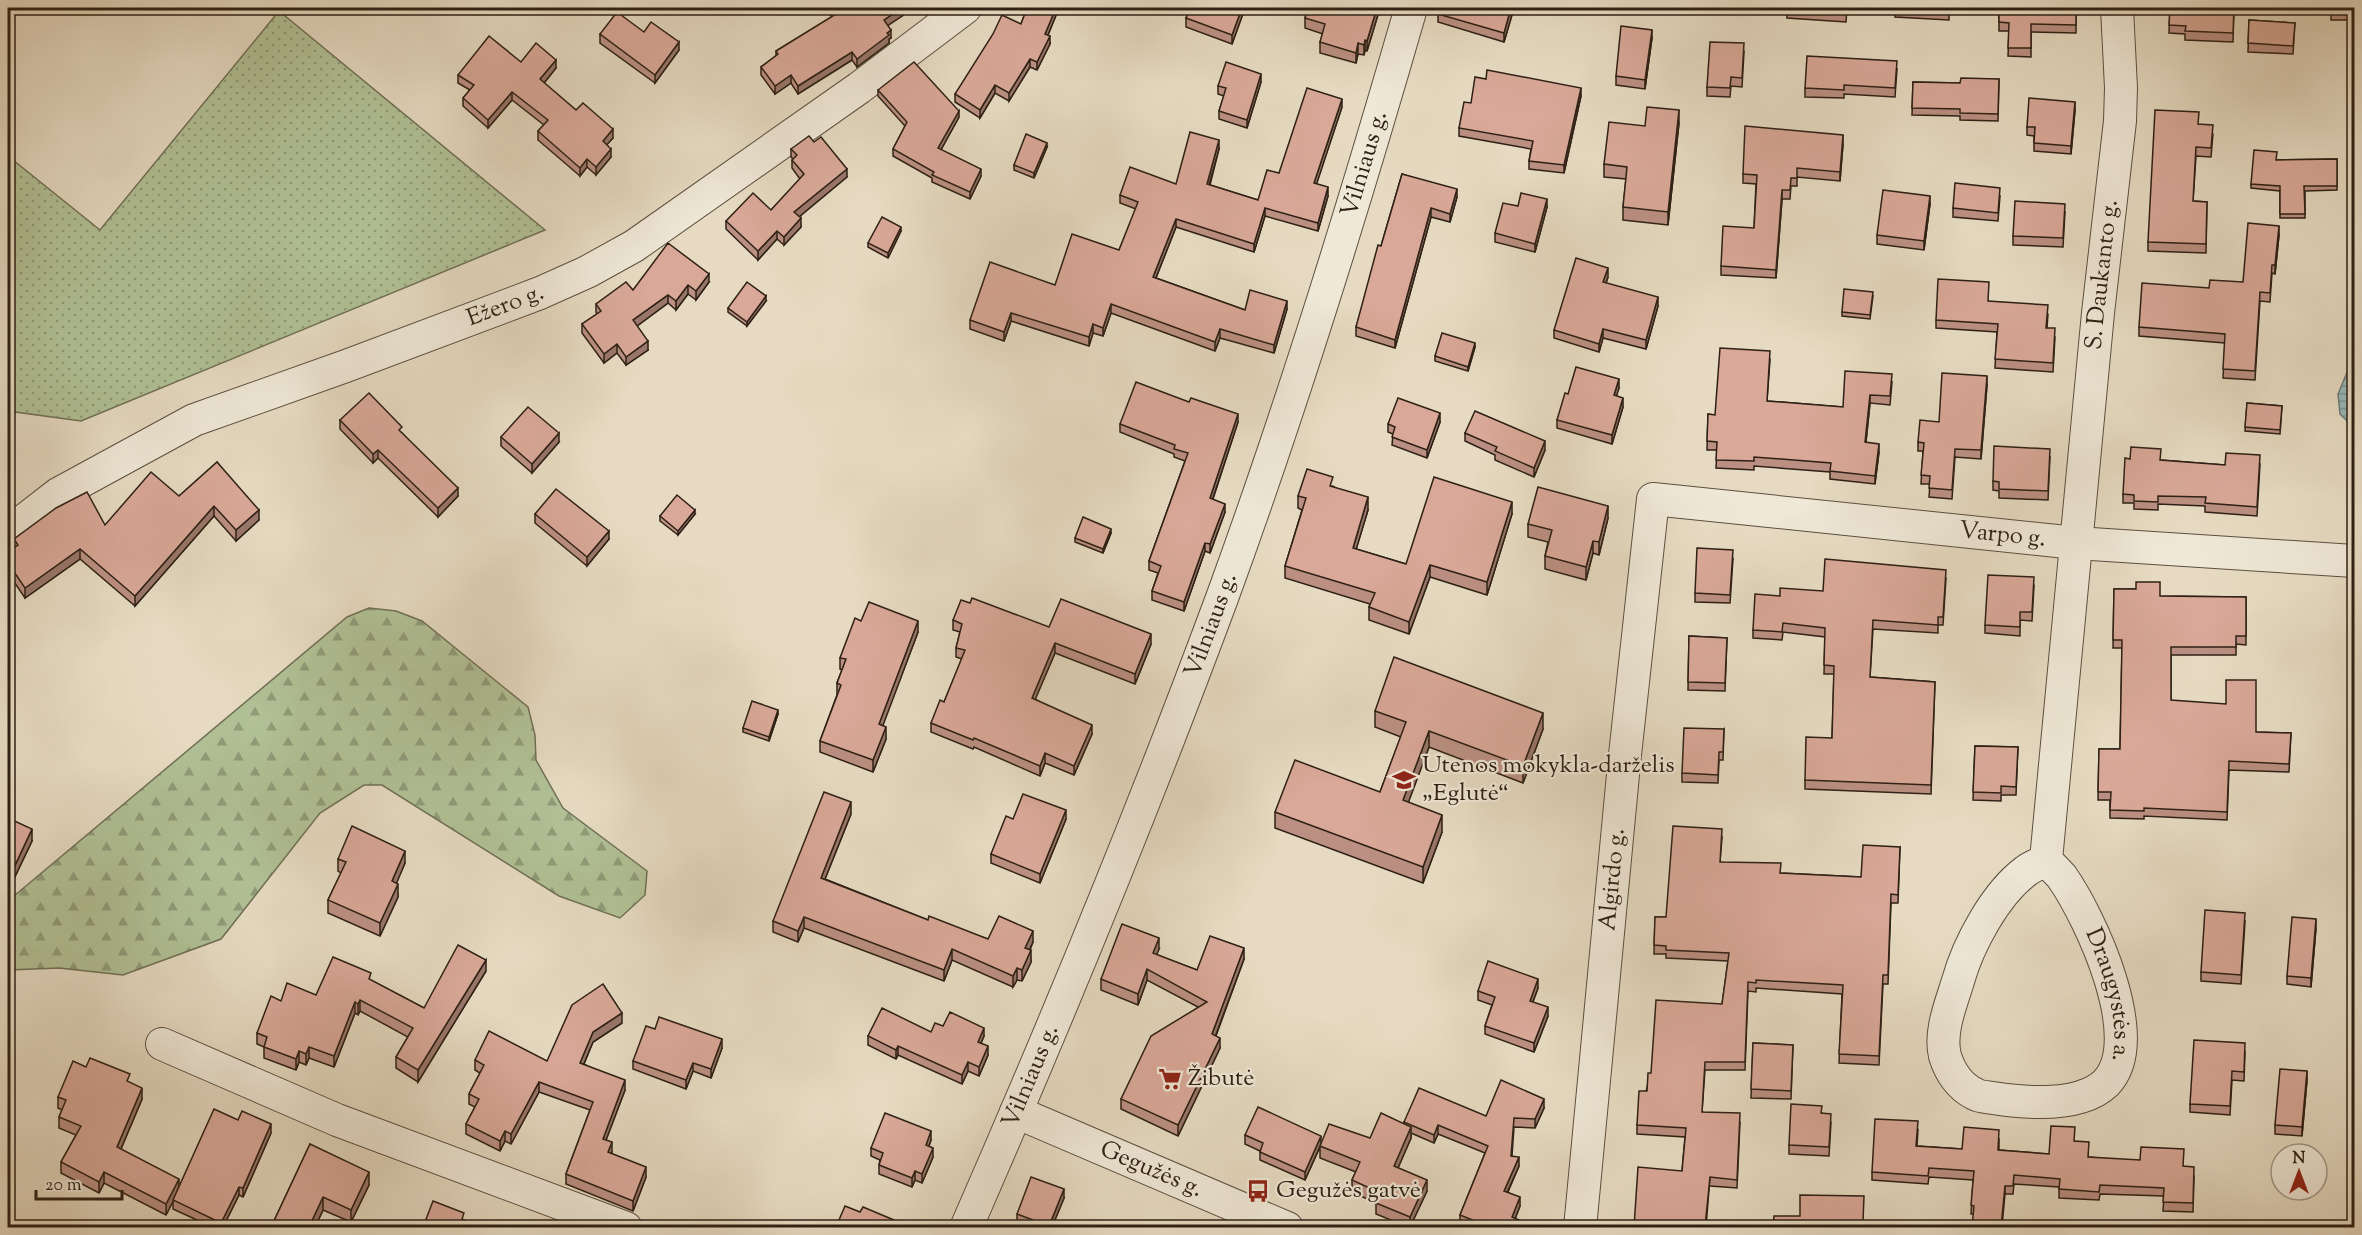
<svg xmlns="http://www.w3.org/2000/svg" width="2362" height="1235" font-family="'Sorts Mill Goudy',serif">
  <defs>
    <pattern id="grass-dots" width="8" height="8" patternUnits="userSpaceOnUse" patternTransform="scale(1.5)"><rect width="8" height="8" fill="#b1c196"/><path d="M2 2h.1M6 6h.1" fill="none" stroke="#909c79" stroke-width="1.8" stroke-linecap="round"/></pattern>
    <pattern id="forest-firs" width="22" height="20" patternUnits="userSpaceOnUse" patternTransform="scale(1.5)"><rect width="22" height="20" fill="#b1c196"/><path d="M5 1l3.5 6h-7zM16 11l3.5 6h-7z" fill="#909c79"/></pattern>
    <pattern id="water-rules" width="6" height="5" patternUnits="userSpaceOnUse" patternTransform="scale(1.5)"><rect width="6" height="5" fill="#97baba"/><path d="M0 2.5h6" fill="none" stroke="#7c9796"/></pattern>
  </defs>
  <rect width="100%" height="100%" fill="#e6dbc2"/>
  <filter id="stains"><feTurbulence type="fractalNoise" baseFrequency=".00333" numOctaves="4"/><feColorMatrix values="0 0 0 0 .2 0 0 0 0 .09 0 0 0 0 .02 0 0 0 .5 -.17"/></filter>
  <radialGradient id="worn" r=".72"><stop offset=".6" stop-color="#630" stop-opacity="0"/><stop offset="1" stop-color="#630" stop-opacity=".3"/></radialGradient>
  <polygon fill="url(#grass-dots)" stroke="#707056" stroke-width="1.5" points="279,11 545,230 81,421 8,411 8,156 100,230"/>
  <polygon fill="url(#forest-firs)" stroke="#707056" stroke-width="1.5" points="369,608 396,611 422,621 528,707 535,735 536,760 563,808 647,871 645,895 620,918 559,896 382,785 364,785 320,813 221,939 123,975 59,968 8,970 8,901 347,617"/>
  <polygon fill="url(#water-rules)" stroke="#6d7c78" stroke-width="1.5" points="2354,359 2354,428 2340,414 2338,394 2351,363"/>
  <g fill="none" stroke-linecap="round" stroke-linejoin="round">
    <g stroke="#5c4f40" stroke-width="34">
      <g id="minor">
        <path id="s1" d="M8,533l50,-39 136,-74 152,-54 194,-73 47,-21 47,-26 225,-158 106,-80"/>
        <path id="s2" d="M2046,860c5,6 11,11 16,17 28,40 86,163 44,206 -26,25 -81,20 -113,15 -6,-1 -13,-1 -18,-4 -15,-7 -25,-22 -30,-38 -6,-24 6,-52 13,-75 10,-36 37,-87 68,-110 6,-5 14,-7 20,-11l52,-547 22,-192 1,-33 -4,-80"/>
        <polyline points="162,1044 337,1120 626,1228"/>
        <path id="s3" d="M1016,1112l271,116"/>
        <path id="s4" d="M966,1228c91,-208 177,-417 256,-630 71,-194 132,-392 189,-590"/>
        <path id="s5" d="M1580,1228l44,-464 29,-265 423,44 278,18"/>
      </g>
    </g>
    <use href="#minor" stroke="#efe8d7" stroke-width="32"/>
  </g>
  <g fill="#bb9083" stroke="#2e2015" stroke-width="1.5">
    <polygon points="825,8 914,8 888,25 891,38 889,39 889,43 857,67 852,60 798,94 791,83 775,94 761,75 761,67 776,56 776,51 832,17"/>
    <polygon points="1027,8 1059,8 1048,35 1050,44 1037,70 1030,67 1009,101 995,93 980,118 955,102 955,94 1021,24"/>
    <polygon points="1190,8 1245,8 1232,44 1186,27 1186,18"/>
    <polygon points="1308,8 1380,8 1367,51 1365,50 1364,55 1358,54 1356,63 1320,53 1320,42 1323,34 1305,28 1305,18"/>
    <polygon points="1440,8 1514,8 1504,42 1438,22 1438,14"/>
    <polygon points="1847,8 1846,22 1787,18 1787,9"/>
    <polygon points="1895,8 1949,8 1949,20 1895,17"/>
    <polygon points="1999,8 2076,8 2076,33 2031,32 2031,57 2008,56 2009,31 1999,31"/>
    <polygon points="2170,8 2234,8 2233,42 2185,40 2185,34 2169,33"/>
    <rect x="2331" y="8" width="24" height="12"/>
    <polygon points="2249,20 2295,23 2293,54 2248,52"/>
    <polygon points="644,32 679,50 655,83 600,43 600,34"/>
    <polygon points="1652,38 1645,89 1616,85 1616,76"/>
    <polygon points="1744,52 1742,87 1731,86 1730,97 1707,96 1707,87"/>
    <polygon points="521,62 556,68 544,83 576,110 613,138 607,144 611,157 596,175 587,167 580,176 538,140 538,131 544,125 512,100 488,128 463,106 463,98 470,90 458,83 458,75"/>
    <polygon points="1897,69 1895,97 1844,94 1844,98 1805,97 1805,88"/>
    <polygon points="1999,79 1998,121 1960,120 1960,116 1912,115 1913,82 1960,83"/>
    <polygon points="1261,82 1247,128 1219,119 1219,111 1224,96 1218,94 1218,86"/>
    <polygon points="878,90 959,117 941,150 981,176 970,199 932,182 932,178 893,156 893,149 905,126 878,96"/>
    <polygon points="1581,96 1564,173 1529,169 1529,161 1531,149 1459,136 1459,128 1471,103"/>
    <polygon points="1342,107 1316,184 1328,196 1318,231 1265,216 1254,252 1176,227 1156,278 1245,310 1287,309 1274,353 1220,338 1215,351 1111,313 1103,336 1093,333 1089,346 1011,321 1004,341 970,329 970,320 1055,285 1119,250 1136,209 1120,203 1120,195 1176,184 1219,149 1210,185 1258,200 1279,173"/>
    <polygon points="2075,110 2071,154 2034,151 2034,136 2027,135 2027,127"/>
    <polygon points="1679,123 1668,225 1623,220 1623,207 1626,179 1604,177 1604,164 1645,126"/>
    <polygon points="2198,124 2213,134 2211,157 2196,156 2193,201 2207,202 2206,253 2148,251 2148,242"/>
    <polygon points="1843,144 1840,181 1797,177 1797,186 1791,186 1790,199 1782,199 1776,278 1721,275 1721,266 1754,228 1756,184 1743,183 1743,174"/>
    <polygon points="1047,147 1034,178 1014,170 1014,165"/>
    <polygon points="791,149 847,177 799,217 801,227 784,245 777,239 758,260 726,229 726,221 771,210 800,179 792,168 792,160 793,159 791,157"/>
    <polygon points="2337,159 2337,190 2305,191 2305,218 2280,218 2280,191 2251,188 2251,184 2276,160"/>
    <polygon points="1402,174 1457,197 1450,222 1431,217 1395,348 1356,336 1356,327 1381,246"/>
    <polygon points="2000,196 1998,221 1953,217 1953,208"/>
    <polygon points="1930,204 1924,250 1877,244 1877,235"/>
    <polygon points="1547,207 1535,252 1495,242 1495,233"/>
    <polygon points="2065,212 2063,247 2013,245 2013,236"/>
    <polygon points="901,231 888,258 868,247 868,243"/>
    <polygon points="2279,235 2275,274 2272,273 2270,302 2260,301 2255,380 2223,378 2225,343 2139,336 2139,327 2209,288 2243,282"/>
    <polygon points="1608,277 1606,283 1658,306 1646,349 1603,338 1599,352 1554,338 1554,330"/>
    <polygon points="709,282 696,300 688,294 676,310 668,303 637,326 648,350 626,365 617,353 604,363 582,333 582,324 597,314 596,312 596,304 633,290"/>
    <polygon points="1873,296 1870,319 1842,316 1842,312"/>
    <polygon points="766,301 747,326 728,312 728,308"/>
    <polygon points="1988,301 2048,314 2047,328 2055,337 2053,372 1995,368 1997,332 1936,328 1936,320"/>
    <polygon points="1475,347 1468,371 1435,361 1435,356"/>
    <polygon points="1770,360 1767,401 1843,407 1892,382 1890,405 1870,403 1866,442 1879,452 1875,484 1830,479 1830,472 1754,466 1754,470 1716,468 1717,450 1707,450 1708,414 1715,415"/>
    <polygon points="1987,385 1981,459 1955,457 1952,499 1929,497 1930,484 1921,484 1923,451 1918,451 1918,442 1939,422"/>
    <polygon points="1619,388 1616,396 1623,407 1612,444 1557,428 1557,420 1568,394"/>
    <polygon points="2247,403 2282,406 2280,434 2245,431"/>
    <polygon points="340,420 402,433 458,496 438,517 378,458 373,463 340,429"/>
    <polygon points="1238,422 1213,499 1225,512 1210,553 1205,551 1184,611 1152,600 1152,591 1158,573 1149,570 1149,561 1185,461 1174,457 1174,454 1120,432 1120,424"/>
    <polygon points="1440,422 1427,458 1392,445 1393,434 1388,432 1388,424"/>
    <polygon points="1465,433 1545,450 1534,477 1495,460 1495,455 1465,441"/>
    <polygon points="501,437 559,442 532,473 501,446"/>
    <polygon points="2050,457 2048,500 1999,498 1999,491 1993,490 1993,481"/>
    <polygon points="2161,460 2225,465 2260,464 2257,516 2205,512 2205,506 2158,504 2158,510 2134,509 2134,503 2123,503 2123,494"/>
    <polygon points="217,462 259,520 236,541 214,516 135,606 80,559 25,598 8,573 8,552 14,547 14,539 105,525 179,496"/>
    <polygon points="1333,486 1368,510 1356,549 1406,564 1512,514 1487,595 1430,577 1409,634 1369,620 1369,607 1370,604 1285,578 1285,566 1302,510 1298,508 1298,496"/>
    <polygon points="535,514 609,539 587,566 535,523"/>
    <polygon points="695,514 678,535 660,521 660,516"/>
    <polygon points="1608,518 1599,555 1593,553 1586,580 1545,569 1545,556 1548,542 1528,537 1528,524"/>
    <polygon points="1111,533 1103,553 1075,542 1075,538"/>
    <polygon points="1733,559 1730,603 1695,602 1695,593"/>
    <polygon points="1946,578 1943,625 1938,625 1938,633 1873,629 1870,677 1935,682 1931,794 1805,789 1805,780 1832,738 1834,674 1824,674 1825,637 1783,632 1782,640 1753,638 1753,630 1780,596"/>
    <polygon points="2034,586 2032,621 2020,620 2020,636 1985,633 1985,625"/>
    <polygon points="2114,589 2136,589 2160,596 2246,597 2246,645 2236,644 2236,655 2171,655 2171,700 2256,732 2291,733 2289,772 2229,770 2227,820 2144,816 2144,819 2110,818 2110,800 2098,800 2099,749 2120,749 2122,648 2113,648"/>
    <polygon points="953,620 1049,627 1151,644 1135,684 1055,653 1035,699 1092,734 1074,775 1045,763 1040,776 974,747 973,749 931,732 931,723 944,702 962,659 956,657 956,648 960,632 953,630"/>
    <polygon points="861,621 918,632 882,726 886,739 873,772 820,752 820,741 837,695 837,683 842,670 840,669 840,658"/>
    <polygon points="1689,636 1727,638 1725,691 1688,690"/>
    <polygon points="1375,711 1543,729 1523,783 1429,747 1408,802 1442,832 1423,883 1275,828 1275,812 1380,792 1401,737 1375,727"/>
    <polygon points="778,714 769,741 743,732 743,728"/>
    <polygon points="1724,729 1723,760 1719,760 1718,783 1682,782 1682,773"/>
    <polygon points="1975,746 2018,747 2016,795 2001,795 2001,801 1973,800"/>
    <polygon points="851,814 825,879 928,920 988,939 1033,942 1030,950 1031,962 1022,981 1017,980 1013,987 952,960 944,981 804,928 798,942 773,932 773,921"/>
    <polygon points="8,818 32,841 10,887 8,886"/>
    <polygon points="1013,819 1066,819 1040,883 991,863 991,854"/>
    <polygon points="1722,838 1720,862 1781,873 1861,877 1900,847 1898,903 1891,903 1888,984 1883,984 1879,1065 1839,1063 1842,994 1756,988 1756,992 1748,991 1745,1070 1705,1070 1702,1112 1740,1122 1737,1188 1710,1186 1682,1171 1685,1137 1637,1134 1637,1125 1651,1073 1722,1004 1728,961 1666,958 1666,954 1654,954 1655,917 1666,917"/>
    <polygon points="338,859 405,863 396,883 398,897 380,936 328,913 328,900 341,873 338,871"/>
    <polygon points="2245,922 2241,984 2201,981 2201,972"/>
    <polygon points="2316,928 2311,987 2287,984 2287,976"/>
    <polygon points="1159,949 1156,955 1197,970 1244,959 1216,1036 1220,1048 1178,1136 1121,1109 1121,1099 1198,1007 1147,980 1138,1005 1101,990 1101,979"/>
    <polygon points="486,971 418,1082 396,1068 396,1057 408,1037 360,1011 358,1015 355,1013 334,1067 309,1058 306,1065 299,1062 296,1070 264,1058 264,1047 257,1044 257,1033 281,1001 316,995 371,980 424,1008"/>
    <polygon points="1538,988 1533,1002 1548,1016 1534,1052 1485,1034 1485,1026 1492,1005 1478,1000 1478,991"/>
    <polygon points="622,1023 593,1042 584,1064 625,1090 606,1140 612,1152 611,1154 646,1177 633,1211 566,1184 566,1174 590,1110 539,1092 511,1144 505,1141 500,1151 466,1134 466,1124 475,1107 469,1104 469,1094 480,1073 475,1070 475,1060 547,1061"/>
    <polygon points="943,1026 984,1036 981,1043 988,1055 979,1076 968,1071 962,1084 898,1055 896,1059 868,1045 868,1036 931,1032"/>
    <polygon points="655,1029 722,1048 711,1078 693,1071 686,1089 633,1069 633,1061"/>
    <polygon points="1753,1043 1793,1045 1791,1099 1751,1098"/>
    <polygon points="2245,1052 2244,1081 2232,1080 2230,1115 2190,1112 2190,1104"/>
    <polygon points="86,1067 130,1083 142,1099 121,1149 179,1187 238,1120 271,1133 243,1197 239,1195 223,1227 212,1227 173,1209 173,1201 166,1215 104,1183 99,1193 61,1173 61,1162 76,1135 59,1128 59,1117 62,1110 58,1108 58,1097"/>
    <polygon points="2307,1080 2302,1136 2275,1134 2275,1125"/>
    <polygon points="1544,1108 1535,1128 1514,1127 1512,1156 1519,1166 1508,1192 1520,1206 1515,1219 1534,1227 1470,1227 1460,1223 1460,1215 1485,1153 1438,1134 1434,1143 1411,1133 1411,1138 1398,1168 1427,1191 1410,1227 1408,1227 1376,1214 1376,1203 1352,1192 1352,1180 1356,1172 1320,1158 1320,1147 1305,1180 1260,1160 1260,1151 1245,1144 1245,1135 1321,1143 1370,1138 1404,1124 1404,1122 1486,1116"/>
    <polygon points="1822,1113 1831,1122 1829,1156 1789,1154 1789,1145"/>
    <polygon points="1918,1130 1917,1146 1962,1149 1999,1139 1999,1150 2049,1154 2075,1141 2089,1157 2183,1166 2194,1176 2193,1212 2163,1211 2164,1196 2100,1194 2099,1200 2059,1198 2059,1187 2014,1184 2013,1194 2005,1194 1973,1214 1971,1214 1973,1180 1929,1177 1928,1184 1872,1180 1872,1172"/>
    <polygon points="931,1140 929,1146 933,1157 922,1183 915,1180 912,1187 879,1174 879,1165 880,1160 871,1156 871,1148"/>
    <polygon points="310,1144 369,1185 351,1222 323,1210 315,1227 273,1227 273,1223"/>
    <polygon points="1064,1198 1052,1227 1030,1227 1017,1222 1017,1214"/>
  </g>
  <g fill="#98766a" stroke="#2e2015" stroke-width="1.5">
    <polygon points="902,8 914,8 884,28 884,20"/>
    <polygon points="1056,8 1059,8 1045,42 1045,34"/>
    <polygon points="1242,8 1245,8 1232,44 1232,35"/>
    <polygon points="1377,8 1380,8 1367,51 1367,41"/>
    <polygon points="1511,8 1514,8 1504,42 1504,33"/>
    <polygon points="891,30 891,38 889,39 889,43 857,67 857,59"/>
    <polygon points="1652,30 1652,38 1645,89 1645,80"/>
    <polygon points="1050,36 1050,44 1037,70 1037,62"/>
    <polygon points="1365,40 1365,50 1364,55 1364,45"/>
    <polygon points="679,42 679,50 655,83 655,75"/>
    <polygon points="1358,43 1358,54 1356,63 1356,53"/>
    <polygon points="852,52 852,60 798,94 798,86"/>
    <polygon points="1030,59 1030,67 1009,101 1009,93"/>
    <polygon points="556,60 556,68 540,88 540,79"/>
    <polygon points="14,70 14,79 8,86 8,77"/>
    <polygon points="1261,74 1261,82 1247,128 1247,120"/>
    <polygon points="791,75 791,83 775,94 775,86"/>
    <polygon points="995,85 995,93 980,118 980,110"/>
    <polygon points="1581,88 1581,96 1564,173 1564,165"/>
    <polygon points="512,92 512,100 488,128 488,120"/>
    <polygon points="1342,99 1342,107 1314,192 1314,183"/>
    <polygon points="2075,102 2075,110 2071,154 2071,146"/>
    <polygon points="1679,110 1679,123 1668,225 1668,212"/>
    <polygon points="959,111 959,117 938,155 938,148"/>
    <polygon points="613,129 613,138 603,149 603,141"/>
    <polygon points="1843,135 1843,144 1840,181 1840,172"/>
    <polygon points="1219,140 1219,149 1207,192 1207,184"/>
    <polygon points="1047,143 1047,147 1034,178 1034,173"/>
    <polygon points="611,149 611,157 596,175 596,167"/>
    <polygon points="587,159 587,167 580,176 580,168"/>
    <polygon points="847,169 847,177 794,221 794,212"/>
    <polygon points="981,169 981,176 970,199 970,192"/>
    <polygon points="1328,187 1328,196 1318,231 1318,223"/>
    <polygon points="1457,189 1457,197 1450,222 1450,214"/>
    <polygon points="1782,190 1782,199 1776,278 1776,270"/>
    <polygon points="1930,196 1930,204 1924,250 1924,241"/>
    <polygon points="1547,199 1547,207 1535,252 1535,244"/>
    <polygon points="1265,208 1265,216 1254,252 1254,244"/>
    <polygon points="1431,208 1431,217 1395,348 1395,340"/>
    <polygon points="801,218 801,227 784,245 784,237"/>
    <polygon points="1176,219 1176,227 1153,285 1153,277"/>
    <polygon points="2279,226 2279,235 2275,274 2275,265"/>
    <polygon points="901,227 901,231 888,258 888,253"/>
    <polygon points="777,231 777,239 758,260 758,251"/>
    <polygon points="1608,268 1608,277 1603,291 1603,282"/>
    <polygon points="709,274 709,282 696,300 696,291"/>
    <polygon points="688,285 688,294 676,310 676,301"/>
    <polygon points="668,295 668,303 633,329 633,320"/>
    <polygon points="766,296 766,301 747,326 747,322"/>
    <polygon points="1658,297 1658,306 1646,349 1646,340"/>
    <polygon points="1287,301 1287,309 1274,353 1274,345"/>
    <polygon points="1111,304 1111,313 1103,336 1103,328"/>
    <polygon points="1011,313 1011,321 1004,341 1004,332"/>
    <polygon points="1093,324 1093,333 1089,346 1089,337"/>
    <polygon points="1220,329 1220,338 1215,351 1215,342"/>
    <polygon points="1603,329 1603,338 1599,352 1599,344"/>
    <polygon points="648,341 648,350 626,365 626,357"/>
    <polygon points="1475,343 1475,347 1468,371 1468,367"/>
    <polygon points="617,344 617,353 604,363 604,354"/>
    <polygon points="1987,376 1987,385 1981,459 1981,450"/>
    <polygon points="1619,379 1619,388 1614,404 1614,395"/>
    <polygon points="1870,395 1870,403 1865,451 1865,442"/>
    <polygon points="1623,398 1623,407 1612,444 1612,435"/>
    <polygon points="1440,413 1440,422 1427,458 1427,450"/>
    <polygon points="1238,414 1238,422 1210,507 1210,498"/>
    <polygon points="559,433 559,442 532,473 532,464"/>
    <polygon points="1545,441 1545,450 1534,477 1534,468"/>
    <polygon points="1879,444 1879,452 1875,484 1875,476"/>
    <polygon points="378,450 378,458 373,463 373,454"/>
    <polygon points="458,488 458,496 438,517 438,508"/>
    <polygon points="1368,497 1368,510 1353,560 1353,548"/>
    <polygon points="1512,502 1512,514 1487,595 1487,582"/>
    <polygon points="1225,504 1225,512 1210,553 1210,544"/>
    <polygon points="214,506 214,516 135,606 135,596"/>
    <polygon points="1608,506 1608,518 1599,555 1599,542"/>
    <polygon points="259,510 259,520 236,541 236,530"/>
    <polygon points="695,510 695,514 678,535 678,531"/>
    <polygon points="1111,529 1111,533 1103,553 1103,549"/>
    <polygon points="609,531 609,539 587,566 587,557"/>
    <polygon points="1593,541 1593,553 1586,580 1586,567"/>
    <polygon points="1205,543 1205,551 1184,611 1184,602"/>
    <polygon points="80,549 80,559 25,598 25,588"/>
    <polygon points="1430,565 1430,577 1409,634 1409,622"/>
    <polygon points="918,621 918,632 879,736 879,724"/>
    <polygon points="1151,634 1151,644 1135,684 1135,674"/>
    <polygon points="1055,643 1055,653 1032,707 1032,698"/>
    <polygon points="778,710 778,714 769,741 769,737"/>
    <polygon points="1543,713 1543,729 1523,783 1523,766"/>
    <polygon points="1092,725 1092,734 1074,775 1074,766"/>
    <polygon points="886,727 886,739 873,772 873,760"/>
    <polygon points="1429,731 1429,747 1403,817 1403,800"/>
    <polygon points="1045,753 1045,763 1040,776 1040,766"/>
    <polygon points="851,802 851,814 821,889 821,878"/>
    <polygon points="1066,810 1066,819 1040,883 1040,874"/>
    <polygon points="1442,815 1442,832 1423,883 1423,867"/>
    <polygon points="32,829 32,841 10,887 10,876"/>
    <polygon points="405,851 405,863 392,894 392,881"/>
    <polygon points="398,884 398,897 380,936 380,923"/>
    <polygon points="804,917 804,928 798,942 798,931"/>
    <polygon points="2316,919 2316,928 2311,987 2311,978"/>
    <polygon points="1033,931 1033,942 1025,959 1025,948"/>
    <polygon points="1159,938 1159,949 1153,964 1153,953"/>
    <polygon points="1244,948 1244,959 1212,1045 1212,1034"/>
    <polygon points="952,949 952,960 944,981 944,970"/>
    <polygon points="1031,950 1031,962 1022,981 1022,970"/>
    <polygon points="486,960 486,971 418,1082 418,1070"/>
    <polygon points="1017,968 1017,980 1013,987 1013,976"/>
    <polygon points="1147,969 1147,980 1138,1005 1138,994"/>
    <polygon points="1538,979 1538,988 1530,1009 1530,1001"/>
    <polygon points="360,1000 360,1011 358,1015 358,1004"/>
    <polygon points="355,1002 355,1013 334,1067 334,1056"/>
    <polygon points="1548,1007 1548,1016 1534,1052 1534,1043"/>
    <polygon points="622,1013 622,1023 593,1042 580,1073 580,1063 593,1032"/>
    <polygon points="984,1028 984,1036 978,1050 978,1042"/>
    <polygon points="1220,1038 1220,1048 1178,1136 1178,1125"/>
    <polygon points="722,1039 722,1048 711,1078 711,1069"/>
    <polygon points="898,1046 898,1055 896,1059 896,1050"/>
    <polygon points="988,1046 988,1055 979,1076 979,1067"/>
    <polygon points="309,1047 309,1058 306,1065 306,1054"/>
    <polygon points="299,1051 299,1062 296,1070 296,1059"/>
    <polygon points="968,1062 968,1071 962,1084 962,1075"/>
    <polygon points="693,1063 693,1071 686,1089 686,1080"/>
    <polygon points="2307,1071 2307,1080 2302,1136 2302,1127"/>
    <polygon points="625,1080 625,1090 603,1148 603,1139"/>
    <polygon points="539,1082 539,1092 511,1144 511,1134"/>
    <polygon points="142,1088 142,1099 117,1158 117,1147"/>
    <polygon points="1544,1099 1544,1108 1535,1128 1535,1119"/>
    <polygon points="271,1124 271,1133 243,1197 243,1188"/>
    <polygon points="1438,1125 1438,1134 1434,1143 1434,1135"/>
    <polygon points="1411,1127 1411,1138 1394,1177 1394,1166"/>
    <polygon points="505,1131 505,1141 500,1151 500,1141"/>
    <polygon points="931,1131 931,1140 926,1154 926,1145"/>
    <polygon points="1321,1136 1321,1144 1305,1180 1305,1172"/>
    <polygon points="612,1142 612,1152 608,1162 608,1152"/>
    <polygon points="933,1148 933,1157 922,1183 922,1174"/>
    <polygon points="1519,1157 1519,1166 1504,1199 1504,1191"/>
    <polygon points="646,1167 646,1177 633,1211 633,1201"/>
    <polygon points="915,1171 915,1180 912,1187 912,1178"/>
    <polygon points="104,1172 104,1183 99,1193 99,1182"/>
    <polygon points="369,1172 369,1185 351,1222 351,1210"/>
    <polygon points="1710,1177 1706,1227 1705,1227"/>
    <polygon points="179,1179 179,1190 166,1215 166,1204"/>
    <polygon points="1427,1180 1427,1191 1410,1227 1410,1217"/>
    <polygon points="2005,1186 2005,1194 2002,1227 2001,1227"/>
    <polygon points="239,1187 239,1195 223,1227 221,1227 221,1223"/>
    <polygon points="1064,1189 1064,1198 1052,1227 1049,1227"/>
    <polygon points="323,1197 323,1210 315,1227 309,1227"/>
    <polygon points="1520,1197 1520,1206 1512,1226 1512,1217"/>
  </g>
  <g fill="#d9a898" stroke="#2e2015" stroke-width="1.5">
    <polygon points="831,8 902,8 884,20 891,30 887,33 889,35 857,59 852,52 798,86 791,75 775,86 761,67 778,54 776,51 836,14"/>
    <polygon points="1027,8 1056,8 1045,34 1050,36 1037,62 1030,59 1009,93 995,85 980,110 955,94 993,34 1002,15 1021,24"/>
    <polygon points="1190,8 1242,8 1232,35 1186,18"/>
    <polygon points="1308,8 1377,8 1367,41 1365,40 1364,45 1358,43 1356,53 1320,42 1325,24 1305,18"/>
    <polygon points="1440,8 1511,8 1504,33 1438,14"/>
    <polygon points="1787,8 1847,8 1846,13 1787,9"/>
    <polygon points="1908,8 1949,8 1949,10"/>
    <polygon points="1999,8 2076,8 2076,25 2031,24 2031,48 2008,48 2009,23 1999,22"/>
    <polygon points="2170,8 2234,8 2233,33 2185,31 2186,26 2169,25"/>
    <polygon points="2331,8 2355,8 2355,12 2331,11"/>
    <polygon points="617,12 644,32 651,22 679,42 655,75 600,34"/>
    <polygon points="2249,20 2295,23 2293,46 2248,43"/>
    <polygon points="1621,26 1652,30 1645,80 1616,76"/>
    <polygon points="489,36 521,62 536,43 556,60 540,79 576,110 583,103 613,129 603,141 611,149 596,167 587,159 580,168 538,131 548,120 512,92 488,120 463,98 474,85 458,75"/>
    <polygon points="1710,42 1744,43 1742,78 1731,77 1730,88 1707,87"/>
    <polygon points="1807,56 1897,61 1895,88 1844,85 1844,90 1805,88"/>
    <polygon points="914,62 959,111 938,148 981,169 970,192 932,175 934,172 893,149 907,122 878,90"/>
    <polygon points="1226,62 1261,74 1247,120 1219,111 1226,88 1218,86"/>
    <polygon points="8,64 14,70 8,77"/>
    <polygon points="1487,70 1581,88 1564,165 1529,161 1533,141 1459,128 1464,102 1471,103 1475,77 1486,79"/>
    <polygon points="1961,78 1999,79 1998,114 1960,113 1960,109 1912,108 1913,82 1960,83"/>
    <polygon points="1307,88 1342,99 1314,183 1328,187 1318,223 1265,208 1254,244 1176,219 1153,277 1245,310 1250,290 1287,301 1274,345 1220,329 1215,342 1111,304 1103,328 1093,324 1089,337 1011,313 1004,332 970,320 990,262 1055,285 1072,234 1119,250 1138,202 1120,195 1130,167 1176,184 1190,132 1219,140 1207,184 1258,200 1267,170 1279,173"/>
    <polygon points="2029,98 2075,102 2071,146 2034,143 2035,127 2027,127"/>
    <polygon points="1647,107 1679,110 1668,212 1623,207 1627,167 1604,164 1609,122 1645,126"/>
    <polygon points="2155,110 2199,112 2198,124 2213,125 2211,148 2196,147 2193,201 2207,202 2206,244 2148,242"/>
    <polygon points="1745,126 1843,135 1840,172 1797,168 1797,178 1791,178 1790,190 1782,190 1776,270 1721,266 1723,226 1754,228 1757,175 1743,174"/>
    <polygon points="1026,134 1047,143 1034,173 1014,165"/>
    <polygon points="809,136 814,142 821,137 847,169 794,212 801,218 784,237 777,231 758,251 726,221 753,193 771,210 804,174 792,160 797,155 791,149"/>
    <polygon points="2254,150 2277,152 2276,160 2337,159 2337,186 2304,186 2305,214 2280,214 2280,186 2251,184"/>
    <polygon points="1402,174 1457,189 1450,214 1431,208 1395,340 1356,327 1378,245 1381,246"/>
    <polygon points="1955,183 2000,188 1998,213 1953,208"/>
    <polygon points="1883,190 1930,196 1924,241 1877,235"/>
    <polygon points="1521,193 1547,199 1535,244 1495,233 1503,203 1518,206"/>
    <polygon points="2015,201 2065,204 2063,238 2013,236"/>
    <polygon points="882,217 901,227 888,253 868,243"/>
    <polygon points="2248,223 2279,226 2275,265 2272,265 2270,293 2260,292 2255,371 2223,369 2225,334 2139,327 2142,283 2209,288 2210,280 2243,282"/>
    <polygon points="668,243 709,274 696,291 688,285 676,301 668,295 633,320 648,341 626,357 617,344 604,354 582,324 601,311 596,304 626,282 633,290"/>
    <polygon points="1576,258 1608,268 1603,282 1658,297 1646,340 1603,329 1599,344 1554,330"/>
    <polygon points="1938,279 1989,282 1988,301 2048,305 2046,328 2055,328 2053,363 1995,359 1998,324 1936,320"/>
    <polygon points="747,282 766,296 747,322 728,308"/>
    <polygon points="1844,289 1873,292 1870,315 1842,312"/>
    <polygon points="1442,333 1475,343 1468,367 1435,356"/>
    <polygon points="1720,348 1770,351 1767,401 1843,407 1845,371 1892,374 1890,396 1870,395 1865,442 1879,444 1875,476 1830,471 1831,463 1754,457 1754,461 1716,460 1717,442 1707,441 1708,414 1715,415"/>
    <polygon points="1576,367 1619,379 1614,395 1623,398 1612,435 1557,420 1565,393 1568,394"/>
    <polygon points="1942,373 1987,376 1981,450 1955,449 1952,490 1929,488 1930,476 1921,475 1924,443 1918,442 1920,420 1939,422"/>
    <polygon points="1136,382 1189,402 1191,398 1238,414 1210,498 1225,504 1210,544 1205,543 1184,602 1152,591 1161,566 1149,561 1188,453 1174,449 1175,445 1120,424"/>
    <polygon points="369,393 402,427 399,430 458,488 438,508 378,450 373,454 340,420"/>
    <polygon points="1398,398 1440,413 1427,450 1392,437 1395,427 1388,424"/>
    <polygon points="2247,403 2282,406 2280,430 2245,427"/>
    <polygon points="528,407 559,433 532,464 501,437"/>
    <polygon points="1475,411 1545,441 1534,468 1495,451 1497,447 1465,433"/>
    <polygon points="1994,446 2050,449 2048,491 1999,489 1999,482 1993,481"/>
    <polygon points="2131,447 2161,449 2160,460 2225,465 2226,453 2260,455 2257,507 2205,503 2206,497 2158,496 2158,502 2134,501 2134,495 2123,494 2125,458 2130,459"/>
    <polygon points="217,462 259,510 236,530 214,506 135,596 80,549 25,588 8,563 8,552 18,545 14,539 56,508 87,492 105,525 151,472 179,496"/>
    <polygon points="1307,469 1333,477 1330,486 1368,497 1353,548 1406,564 1434,477 1512,502 1487,582 1430,565 1409,622 1369,607 1375,593 1285,566 1306,498 1298,496"/>
    <polygon points="1538,487 1608,506 1599,542 1593,541 1586,567 1545,556 1552,530 1528,524"/>
    <polygon points="556,489 609,531 587,557 535,514"/>
    <polygon points="677,495 695,510 678,531 660,516"/>
    <polygon points="1083,517 1111,529 1103,549 1075,538"/>
    <polygon points="1697,548 1733,550 1730,595 1695,593"/>
    <polygon points="1825,559 1946,570 1943,617 1938,617 1938,625 1873,620 1870,677 1935,682 1931,785 1805,780 1806,737 1832,738 1834,666 1824,665 1825,628 1783,623 1782,632 1753,630 1755,594 1780,596 1780,588 1823,591"/>
    <polygon points="1988,575 2034,577 2032,612 2020,612 2020,627 1985,625"/>
    <polygon points="2136,582 2160,582 2160,596 2246,597 2246,636 2236,636 2236,647 2171,647 2171,700 2226,704 2226,680 2256,680 2256,732 2291,733 2289,764 2229,761 2227,812 2144,808 2144,811 2110,810 2111,792 2098,792 2099,749 2120,749 2122,640 2113,640 2114,589 2136,589"/>
    <polygon points="972,598 1049,627 1061,599 1151,634 1135,674 1055,643 1032,698 1092,725 1074,766 1045,753 1040,766 974,738 973,740 931,723 940,700 944,702 965,650 956,648 962,624 953,620 961,600 970,603"/>
    <polygon points="869,602 918,621 879,724 886,727 873,760 820,741 841,685 837,683 846,659 840,658 855,618 861,621"/>
    <polygon points="1689,636 1727,638 1725,683 1688,682"/>
    <polygon points="1394,657 1543,713 1523,766 1429,731 1403,800 1442,815 1423,867 1275,812 1295,760 1380,792 1406,722 1375,711"/>
    <polygon points="752,701 778,710 769,737 743,728"/>
    <polygon points="1684,728 1724,729 1723,752 1719,752 1718,775 1682,773"/>
    <polygon points="1975,746 2018,747 2016,787 2001,786 2001,793 1973,792"/>
    <polygon points="824,792 851,802 821,878 928,920 929,916 988,939 999,916 1033,931 1025,948 1031,950 1022,970 1017,968 1013,976 952,949 944,970 804,917 798,931 773,921"/>
    <polygon points="1023,794 1066,810 1040,874 991,854 1006,816 1013,819"/>
    <polygon points="8,818 32,829 10,876 8,875"/>
    <polygon points="352,826 405,851 392,881 398,884 380,923 328,900 346,862 338,859"/>
    <polygon points="1673,826 1722,829 1720,862 1781,863 1780,873 1861,877 1863,845 1900,847 1898,895 1891,894 1888,975 1883,975 1879,1056 1839,1054 1843,985 1756,980 1756,983 1748,982 1745,1062 1705,1062 1702,1112 1740,1113 1737,1180 1710,1177 1705,1227 1634,1227 1638,1167 1682,1171 1686,1128 1637,1125 1639,1091 1647,1091 1648,1073 1651,1073 1656,1000 1722,1004 1729,953 1666,950 1666,946 1654,945 1655,917 1666,917"/>
    <polygon points="2205,910 2245,913 2241,975 2201,972"/>
    <polygon points="2292,917 2316,919 2311,978 2287,976"/>
    <polygon points="1122,924 1159,938 1153,953 1197,970 1210,936 1244,948 1212,1034 1220,1038 1178,1125 1121,1099 1151,1036 1207,1002 1147,969 1138,994 1101,979"/>
    <polygon points="458,945 486,960 418,1070 396,1057 413,1028 360,1000 358,1004 355,1002 334,1056 309,1047 306,1054 299,1051 296,1059 264,1047 267,1037 257,1033 271,996 281,1001 287,983 316,995 333,957 371,973 369,979 424,1008"/>
    <polygon points="1488,961 1538,979 1530,1001 1548,1007 1534,1043 1485,1026 1495,997 1478,991"/>
    <polygon points="603,984 622,1013 593,1032 580,1063 625,1080 603,1139 612,1142 608,1152 646,1167 633,1201 566,1174 593,1102 539,1082 511,1134 505,1131 500,1141 466,1124 479,1099 469,1094 484,1065 475,1060 489,1031 547,1061 572,1005"/>
    <polygon points="882,1008 931,1032 935,1023 943,1026 950,1012 984,1028 978,1042 988,1046 979,1067 968,1062 962,1075 898,1046 896,1050 868,1036"/>
    <polygon points="659,1017 722,1039 711,1069 693,1063 686,1080 633,1061 646,1026 655,1029"/>
    <polygon points="2194,1040 2245,1043 2244,1072 2232,1071 2230,1106 2190,1104"/>
    <polygon points="1753,1043 1793,1045 1791,1091 1751,1089"/>
    <polygon points="90,1058 130,1074 127,1081 142,1088 117,1147 179,1179 166,1204 104,1172 99,1182 61,1162 81,1126 59,1117 66,1100 58,1097 73,1061 86,1067"/>
    <polygon points="2280,1069 2307,1071 2302,1127 2275,1125"/>
    <polygon points="1501,1080 1544,1099 1535,1119 1514,1118 1511,1156 1519,1157 1504,1191 1520,1197 1512,1217 1534,1226 1534,1227 1481,1227 1483,1224 1460,1215 1488,1146 1438,1125 1434,1135 1404,1122 1419,1088 1486,1116"/>
    <polygon points="1791,1104 1822,1106 1821,1113 1831,1114 1829,1147 1789,1145"/>
    <polygon points="1258,1107 1321,1136 1305,1172 1260,1152 1263,1143 1245,1135"/>
    <polygon points="214,1109 238,1120 242,1111 271,1124 243,1188 239,1187 221,1223 173,1200"/>
    <polygon points="885,1113 931,1131 926,1145 933,1148 922,1174 915,1171 912,1178 879,1165 883,1153 871,1148"/>
    <polygon points="1381,1113 1411,1127 1394,1166 1427,1180 1410,1217 1376,1203 1380,1193 1352,1180 1360,1162 1320,1146 1329,1124 1370,1138"/>
    <polygon points="1875,1119 1918,1121 1916,1146 1962,1149 1964,1127 1999,1130 1998,1150 2049,1154 2051,1126 2075,1127 2074,1141 2089,1142 2088,1157 2140,1160 2141,1147 2184,1149 2183,1166 2194,1167 2193,1203 2163,1202 2164,1188 2100,1185 2099,1192 2059,1189 2060,1179 2014,1175 2013,1186 2005,1186 2001,1227 1972,1227 1974,1206 1971,1205 1974,1171 1929,1168 1928,1176 1872,1172"/>
    <polygon points="310,1144 369,1172 351,1210 323,1197 309,1227 283,1227 273,1223"/>
    <polygon points="1031,1177 1064,1189 1049,1226 1017,1214"/>
    <polygon points="1800,1195 1864,1196 1863,1221 1877,1222 1877,1227 1773,1227 1774,1216 1800,1216"/>
    <polygon points="433,1201 464,1213 462,1219 475,1224 473,1227 423,1227"/>
    <polygon points="845,1206 860,1212 863,1207 901,1223 899,1227 836,1227"/>
  </g>
  <defs>
    <g id="school-bare" transform="scale(1.8)"><path d="M0-5L7-2L0 1L-7-2ZM-4 1L0 2.5L4 1V4Q0 6-4 4Z" fill="#8f2418" stroke="#efe8d7" stroke-width="2.5" paint-order="stroke"/></g>
    <g id="supermarket-bare" transform="scale(1.8)"><path d="M-6-5.5h2.5l.6 2H6L4.5 2H-2.5L-4.4-4H-6ZM-1.5 3.2a1.3 1.3 0 1 0 .1 0ZM3 3.2a1.3 1.3 0 1 0 .1 0Z" fill="#8f2418" stroke="#efe8d7" stroke-width="2.5" paint-order="stroke"/></g>
    <g id="bus-bare" transform="scale(1.8)"><path d="M-5-6H5V4H4V6H2V4H-2V6H-4V4H-5ZM-3.5-4V0h7V-4ZM-3.5 1.2v1.5H-2V1.2ZM2 1.2v1.5H3.5V1.2Z" fill="#8f2418" stroke="#efe8d7" stroke-width="2.5" paint-order="stroke"/></g>
  </defs>
  <g fill-rule="evenodd">
    <use href="#school-bare" x="1404" y="780"/>
    <use href="#supermarket-bare" x="1170" y="1079"/>
    <use href="#bus-bare" x="1258" y="1191"/>
  </g>
  <g text-anchor="middle" dominant-baseline="central" stroke-width="4.5" stroke-linejoin="round" paint-order="stroke">
    <g font-size="24" fill="#2e2015" stroke="#efe8d7">
      <text stroke="none"><textPath href="#s4" startOffset="1137">Vilniaus g.</textPath></text>
      <text stroke="none"><textPath href="#s2" startOffset="1250">S. Daukanto g.</textPath></text>
      <text stroke="none"><textPath href="#s1" startOffset="550">Ežero g.</textPath></text>
      <text stroke="none"><textPath href="#s5" startOffset="1084">Varpo g.</textPath></text>
      <text stroke="none"><textPath href="#s4" startOffset="651">Vilniaus g.</textPath></text>
      <text stroke="none"><textPath href="#s5" startOffset="350">Algirdo g.</textPath></text>
      <text stroke="none"><textPath href="#s2" startOffset="152">Draugystės a.</textPath></text>
      <text stroke="none"><textPath href="#s4" startOffset="165">Vilniaus g.</textPath></text>
      <text stroke="none"><textPath href="#s3" startOffset="147">Gegužės g.</textPath></text>
    </g>
    <g font-size="24" fill="#2e2015" stroke="#efe8d7" text-anchor="start">
      <text x="1422" y="766">Utenos mokykla-darželis<tspan x="1422" dy="28">„Eglutė“</tspan></text>
      <text x="1188" y="1079">Žibutė</text>
      <text x="1276" y="1191">Gegužės gatvė</text>
    </g>
  </g>
  <rect width="2362" height="1235" fill="none" stroke="#e6dbc2" stroke-width="30"/>
  <rect x="9" y="9" width="2344" height="1217" fill="none" stroke="#2e2015" stroke-width="3"/>
  <rect x="15" y="15" width="2332" height="1205" fill="none" stroke="#2e2015" stroke-width="1.5"/>
  <g transform="translate(2299 1172)"><circle r="28" fill="#efe8d7" stroke="#a29889" stroke-width="1.5"/>
  <path d="M0-4.5L10 22L0 15L-10 22Z" fill="#8f2418"/>
  <text y="-9" font-size="16" font-weight="bold" text-anchor="middle" fill="#2e2015">N</text>
  </g>
  <path d="M36 1190v9h86v-9" fill="none" stroke="#2e2015" stroke-width="3"/>
  <text x="45" y="1190" font-size="18" fill="#2e2015" stroke="#efe8d7" stroke-width="4.5" paint-order="stroke">20 m</text>
  <rect width="100%" height="100%" filter="url(#stains)"/>
  <rect width="100%" height="100%" fill="url(#worn)"/>
</svg>
